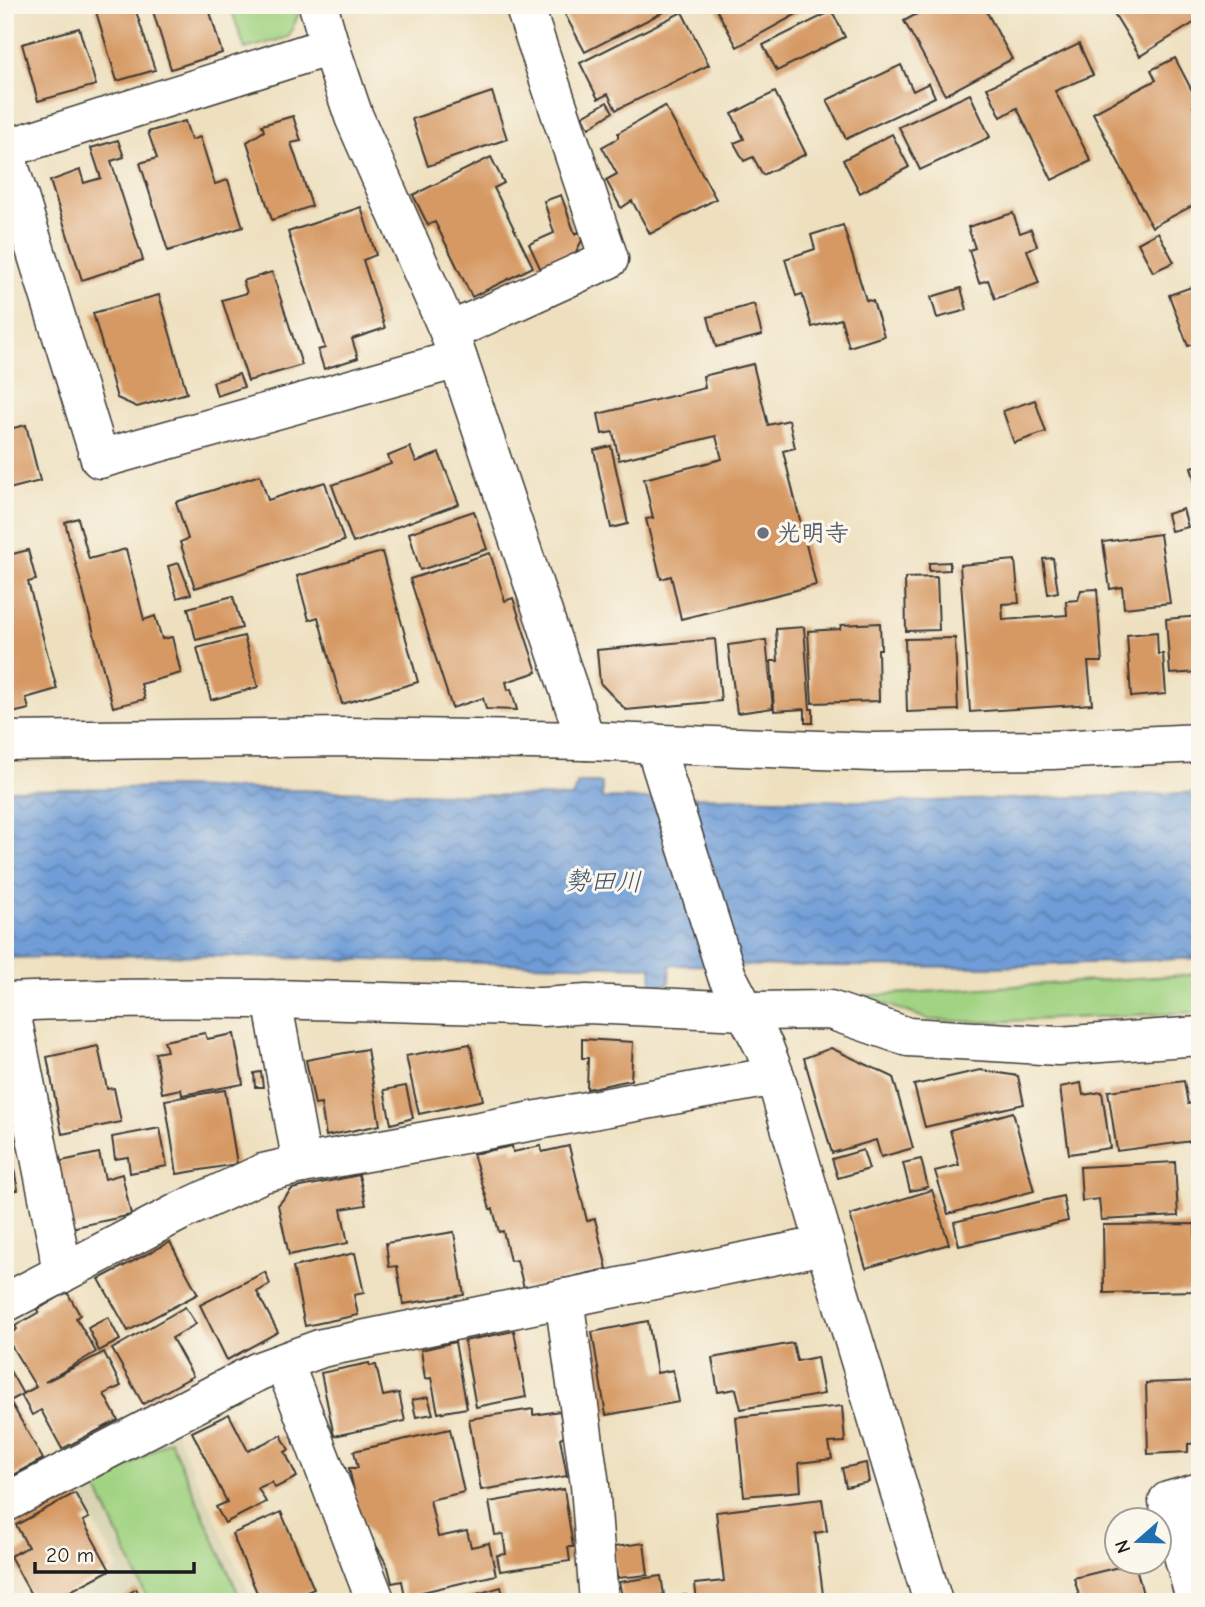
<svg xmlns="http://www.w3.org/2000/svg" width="1205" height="1607" font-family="'Comic Neue','Klee One',sans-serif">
  <defs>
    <pattern id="water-waves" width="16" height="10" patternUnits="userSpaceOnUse" patternTransform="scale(1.75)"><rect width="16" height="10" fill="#6f9dd7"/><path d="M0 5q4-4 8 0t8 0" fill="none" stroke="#5a7fae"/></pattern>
  </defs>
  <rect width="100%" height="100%" fill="#fbf7ec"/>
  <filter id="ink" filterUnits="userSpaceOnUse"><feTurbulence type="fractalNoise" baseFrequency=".0143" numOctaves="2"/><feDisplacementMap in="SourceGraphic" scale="14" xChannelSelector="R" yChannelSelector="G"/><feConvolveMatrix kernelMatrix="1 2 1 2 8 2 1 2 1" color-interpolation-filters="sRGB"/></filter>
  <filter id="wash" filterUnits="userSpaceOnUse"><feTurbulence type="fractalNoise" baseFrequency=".00686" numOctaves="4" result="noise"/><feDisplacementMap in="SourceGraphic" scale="28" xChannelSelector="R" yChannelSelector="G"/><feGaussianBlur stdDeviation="1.57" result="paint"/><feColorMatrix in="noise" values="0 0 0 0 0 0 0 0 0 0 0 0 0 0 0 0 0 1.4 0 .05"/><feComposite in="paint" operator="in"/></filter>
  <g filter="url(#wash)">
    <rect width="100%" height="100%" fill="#eee0bf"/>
    <polygon fill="#d9d4b4" points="175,1431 253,1602 63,1602 119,1568 75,1487"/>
    <g fill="#a1d382" stroke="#5e784f" stroke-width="2">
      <polygon points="230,5 302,5 289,37 245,49"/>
      <polygon points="1200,974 1200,1012 988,1022 930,1020 862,996"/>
      <polygon points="170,1440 242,1602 149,1602 96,1487"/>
    </g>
    <polygon fill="url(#water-waves)" stroke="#465c7a" stroke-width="2" points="578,783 602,783 602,798 652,799 692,797 894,802 1113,796 1200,792 1200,958 996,967 670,965 669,984 652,985 651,967 161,955 5,958 5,790 176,787 572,797"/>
    <g id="blocks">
      <g fill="#d69964">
        <polygon points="94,5 134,5 155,70 117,81"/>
        <polygon points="151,5 208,5 222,53 171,69"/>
        <polygon points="560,5 677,5 585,52"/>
        <polygon points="714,5 813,5 737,47"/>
        <polygon points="933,5 983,5 1012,59 945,95 904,21"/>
        <polygon points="1109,5 1200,5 1200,19 1140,56"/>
        <polygon points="832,11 845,37 777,71 763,45"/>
        <polygon points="682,12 709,65 616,110 608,94 598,99 580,63"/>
        <polygon points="79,28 96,85 38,101 22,44"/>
        <polygon points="1079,44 1093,75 1055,91 1091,161 1052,180 1017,108 1001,117 987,88"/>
        <polygon points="1175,58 1199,104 1193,107 1200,119 1200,202 1152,227 1093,113 1156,80 1151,70"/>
        <polygon points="901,65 913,91 929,83 935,97 846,139 827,100"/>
        <polygon points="492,92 507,139 428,166 412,119"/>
        <polygon points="775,92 806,154 763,175 753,157 744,161 734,143 744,139 732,114"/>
        <polygon points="970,94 990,137 920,170 899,127"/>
        <polygon points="607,102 613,112 589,128 583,116"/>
        <polygon points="665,106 716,199 650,234 632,201 621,208 606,180 617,174 602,147 618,138 618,133"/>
        <polygon points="293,116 301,141 291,143 312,206 272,220 247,142 264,131 262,125"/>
        <polygon points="185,121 191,140 200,137 215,184 228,180 243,227 168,251 140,163 157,158 148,132"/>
        <polygon points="892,134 909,167 860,193 843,160"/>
        <polygon points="118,140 124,157 111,161 143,260 82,280 50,181 80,170 84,183 101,178 91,148"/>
        <polygon points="491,157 504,183 494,188 533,267 472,297 435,222 428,225 413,195"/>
        <polygon points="561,195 575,234 579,232 582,240 575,254 541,270 529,244 554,233 544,201"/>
        <polygon points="361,207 376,255 363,260 385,328 352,339 358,358 324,369 318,350 325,348 288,232"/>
        <polygon points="1013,213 1020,233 1031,229 1037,246 1027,250 1039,283 995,299 988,280 979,283 969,250 975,248 968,227"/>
        <polygon points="843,225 866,300 873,301 884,336 849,347 841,319 812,327 802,294 796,296 785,259 815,249 811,235"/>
        <polygon points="1158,232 1174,262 1153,272 1138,243"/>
        <polygon points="272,272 302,365 248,381 222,300 247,293 243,281"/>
        <polygon points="1200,284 1200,341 1188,346 1169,295"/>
        <polygon points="961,288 967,310 937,318 931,297"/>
        <polygon points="159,295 187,393 137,407 117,398 93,313"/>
        <polygon points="754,304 762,335 716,347 708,317"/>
        <polygon points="753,364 768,425 789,420 795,448 783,451 816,585 681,619 671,576 661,579 646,519 653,518 644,479 722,459 716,436 619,460 613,432 602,434 598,414 705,388 703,376"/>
        <polygon points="239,374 244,387 217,396 213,382"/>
        <polygon points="1035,400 1046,432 1014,443 1003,411"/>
        <polygon points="26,425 40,481 5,490 5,430"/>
        <polygon points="611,446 628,524 611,528 594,450"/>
        <polygon points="410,447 416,462 439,453 459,504 353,543 332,485 391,464 388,456"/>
        <polygon points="1200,465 1200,497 1199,498 1191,467"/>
        <polygon points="260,475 268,500 325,482 344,541 195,588 180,542 188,539 176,502"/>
        <polygon points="1183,509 1188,527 1171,531 1167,514"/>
        <polygon points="474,511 487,549 420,570 409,533"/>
        <polygon points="78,518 89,559 126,549 144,620 155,616 162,639 172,637 181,673 141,684 145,699 113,707 65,522"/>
        <polygon points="1160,534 1170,603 1124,608 1122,587 1110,589 1103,542"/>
        <polygon points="28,550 36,580 28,582 57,689 26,698 29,709 8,714 5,704 5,556"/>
        <polygon points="382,552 418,682 342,704 318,617 309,620 297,576"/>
        <polygon points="490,553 505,601 513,598 537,672 506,682 508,690 511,689 517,710 486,709 483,698 452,708 410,579"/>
        <polygon points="1053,558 1058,592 1048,594 1043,559"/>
        <polygon points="1015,560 1019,603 1002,604 1003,620 1067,615 1066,601 1078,600 1081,590 1097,589 1102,662 1088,662 1092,704 970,712 960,565"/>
        <polygon points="950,562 950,570 929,571 929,563"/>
        <polygon points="179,563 191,594 177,598 168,566"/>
        <polygon points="937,577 939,630 906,631 905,578"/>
        <polygon points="233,596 242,628 196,640 188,608"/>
        <polygon points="1200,616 1200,672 1170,674 1166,619"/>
        <polygon points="880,623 881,649 878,649 879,701 812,703 808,631 840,629 841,625"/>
        <polygon points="804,627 810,709 813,709 813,723 805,723 805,709 774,711 771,661 778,661 776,629"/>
        <polygon points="1157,632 1158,654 1163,654 1166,694 1131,697 1127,635"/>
        <polygon points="244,636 258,687 211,700 197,648"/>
        <polygon points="955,638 958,710 907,712 905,639"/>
        <polygon points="715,639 721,701 626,710 600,683 597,650"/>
        <polygon points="766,640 773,708 737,713 728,645"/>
        <polygon points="205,1033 207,1039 234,1034 243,1084 182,1095 181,1089 162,1093 155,1053 167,1051 164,1041"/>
        <polygon points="582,1039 633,1042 631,1080 587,1089 588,1058 582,1058"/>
        <polygon points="470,1044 483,1100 419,1114 406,1056"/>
        <polygon points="98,1046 107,1089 114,1088 121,1122 62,1134 47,1057"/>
        <polygon points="831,1048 893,1077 913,1148 881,1157 876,1140 832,1153 804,1058"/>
        <polygon points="367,1049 380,1125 326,1136 321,1104 315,1105 306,1060"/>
        <polygon points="980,1070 1018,1076 1024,1104 925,1127 914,1085"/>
        <polygon points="261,1072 263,1087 255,1087 254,1073"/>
        <polygon points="1184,1081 1188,1104 1196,1102 1200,1140 1117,1151 1108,1091"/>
        <polygon points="1081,1083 1083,1095 1102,1092 1110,1148 1069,1154 1060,1087"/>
        <polygon points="406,1086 413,1118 391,1124 384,1090"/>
        <polygon points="225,1090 237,1164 177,1174 165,1100"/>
        <polygon points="1013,1112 1034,1191 948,1214 935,1171 959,1165 950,1130"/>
        <polygon points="160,1128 167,1166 130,1173 128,1157 115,1159 112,1137"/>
        <polygon points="8,1138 18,1190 5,1192 5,1139"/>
        <polygon points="512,1146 513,1152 541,1146 542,1152 569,1146 587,1221 595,1219 607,1269 524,1288 517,1260 510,1261 503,1231 499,1232 493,1209 490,1209 473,1154"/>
        <polygon points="863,1150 869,1169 838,1178 832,1159"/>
        <polygon points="99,1153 105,1179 122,1174 131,1215 71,1228 57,1162"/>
        <polygon points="921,1159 928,1187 910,1191 903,1163"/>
        <polygon points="1175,1162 1178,1216 1101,1220 1099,1199 1082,1201 1080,1167"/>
        <polygon points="359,1175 366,1205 341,1209 348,1243 289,1255 278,1205 292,1189"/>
        <polygon points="932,1190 949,1244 866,1268 850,1215"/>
        <polygon points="1063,1196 1068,1221 959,1246 954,1222"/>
        <polygon points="1195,1224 1195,1291 1104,1293 1103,1225"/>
        <polygon points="454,1232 464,1295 403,1304 397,1266 389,1267 386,1243"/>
        <polygon points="170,1242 198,1294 128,1331 99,1279"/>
        <polygon points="355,1253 364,1293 354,1295 358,1315 305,1326 293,1267"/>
        <polygon points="265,1272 270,1284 257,1292 278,1332 227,1360 200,1305"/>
        <polygon points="67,1292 80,1315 76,1318 96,1352 45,1382 104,1352 121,1386 104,1394 118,1420 62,1449 41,1410 32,1415 21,1395 36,1387 6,1337 17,1329 15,1326 39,1312 37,1310"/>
        <polygon points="185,1307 196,1324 172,1338 193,1376 143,1404 112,1349"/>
        <polygon points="108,1317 120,1340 99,1351 88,1328"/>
        <polygon points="648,1321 657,1373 673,1370 679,1402 606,1415 592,1332"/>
        <polygon points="514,1331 526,1397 476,1407 464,1341"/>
        <polygon points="455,1342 467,1408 438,1413 431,1378 425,1379 421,1350"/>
        <polygon points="793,1343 797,1361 817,1357 824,1394 741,1409 736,1389 718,1392 712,1358"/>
        <polygon points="5,1362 23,1394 10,1401 43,1459 5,1480"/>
        <polygon points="369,1363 370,1366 376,1365 383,1396 399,1393 405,1421 334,1436 321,1373"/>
        <polygon points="1200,1381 1200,1443 1188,1444 1188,1452 1148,1454 1146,1383"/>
        <polygon points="428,1397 433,1414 416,1417 412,1400"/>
        <polygon points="842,1406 845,1442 829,1443 832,1459 799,1463 801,1491 744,1496 736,1417"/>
        <polygon points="533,1409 533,1415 560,1411 564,1436 560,1438 567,1476 481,1490 469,1419"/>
        <polygon points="229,1414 248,1451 281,1435 289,1450 285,1452 297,1477 275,1488 272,1482 258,1488 266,1502 225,1523 216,1507 227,1502 192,1432"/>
        <polygon points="450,1429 464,1492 430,1500 438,1537 467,1531 471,1547 489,1543 496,1575 405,1596 402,1581 392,1583 388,1567 359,1514 349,1468 358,1468 354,1451"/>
        <polygon points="866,1463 869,1482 846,1487 842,1468"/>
        <polygon points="564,1489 573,1547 568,1547 570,1561 500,1571 497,1555 506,1554 503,1534 495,1535 489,1502"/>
        <polygon points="75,1493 89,1518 83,1521 110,1570 50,1602 35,1602 10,1556 28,1547 16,1525"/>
        <polygon points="822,1499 827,1531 815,1533 824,1602 697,1602 695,1584 724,1581 716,1512"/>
        <polygon points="281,1512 314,1589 284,1602 261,1602 232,1534"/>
        <polygon points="644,1543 648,1575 617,1578 613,1547"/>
        <polygon points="1135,1563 1145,1602 1081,1602 1074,1578"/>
        <polygon points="661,1576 664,1595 623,1601 619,1582"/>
        <polygon points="501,1587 505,1602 453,1602 453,1601"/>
        <polygon points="136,1589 144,1602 116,1602"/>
        <polygon points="686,1595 688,1602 658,1602 658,1600"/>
      </g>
    </g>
  </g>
  <g filter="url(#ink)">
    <use href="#blocks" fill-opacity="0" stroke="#3c3934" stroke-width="2"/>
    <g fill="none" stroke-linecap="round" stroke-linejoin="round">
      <g stroke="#3c3934" stroke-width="41">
        <g id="street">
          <polyline points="318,5 330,46 354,117 449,332"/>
          <polyline points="524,5 609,259 449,332 586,741"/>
          <polyline points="5,149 330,46"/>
          <polyline points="5,152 100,459 458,359"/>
          <polyline points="5,741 349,737 586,741 872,752 1052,750 1200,743"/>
          <polyline points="654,743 727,976 764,1047 775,1076 825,1245 933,1602"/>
          <polyline points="272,999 302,1164"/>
          <path d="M5,1002c180,-8 359,-1 538,5l44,-3 158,7 85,-1 78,27 150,9 142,-10"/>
          <polyline points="9,1002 58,1247 61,1274"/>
          <polyline points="564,1298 590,1485 599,1602"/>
          <polyline points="5,1303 179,1212 263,1173 302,1164 775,1076"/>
          <polyline points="284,1363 376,1602"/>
          <polyline points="5,1503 259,1371 322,1348 825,1245"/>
          <polyline points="1196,1602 1168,1501 1200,1492"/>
        </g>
      </g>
      <use href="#street" stroke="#fff" stroke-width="38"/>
    </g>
  </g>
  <circle fill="#6b7280" stroke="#fbf7ec" stroke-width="2.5" cx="763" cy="533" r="7"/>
  <g text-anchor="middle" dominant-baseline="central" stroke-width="6" stroke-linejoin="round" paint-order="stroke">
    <g font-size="24" font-weight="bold" fill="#5b616d" stroke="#fbf7ec" text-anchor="start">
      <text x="777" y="533">光明寺</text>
    </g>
    <g font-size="26" font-style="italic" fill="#415670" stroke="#fbf7ec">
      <text transform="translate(603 882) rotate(1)">勢田川</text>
    </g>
  </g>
  <rect width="1205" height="1607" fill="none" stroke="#fbf7ec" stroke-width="28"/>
  <g transform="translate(1138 1541) rotate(250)"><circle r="33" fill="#fbf7ec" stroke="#a29f99" stroke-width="2"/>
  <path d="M0-5L12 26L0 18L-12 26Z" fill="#1f6fb2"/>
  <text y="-10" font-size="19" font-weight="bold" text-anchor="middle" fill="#1c1c1c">N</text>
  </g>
  <path d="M35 1562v10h159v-10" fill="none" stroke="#1c1c1c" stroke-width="3.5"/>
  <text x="46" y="1562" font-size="21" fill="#1c1c1c" stroke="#fbf7ec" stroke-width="5" paint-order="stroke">20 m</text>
</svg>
